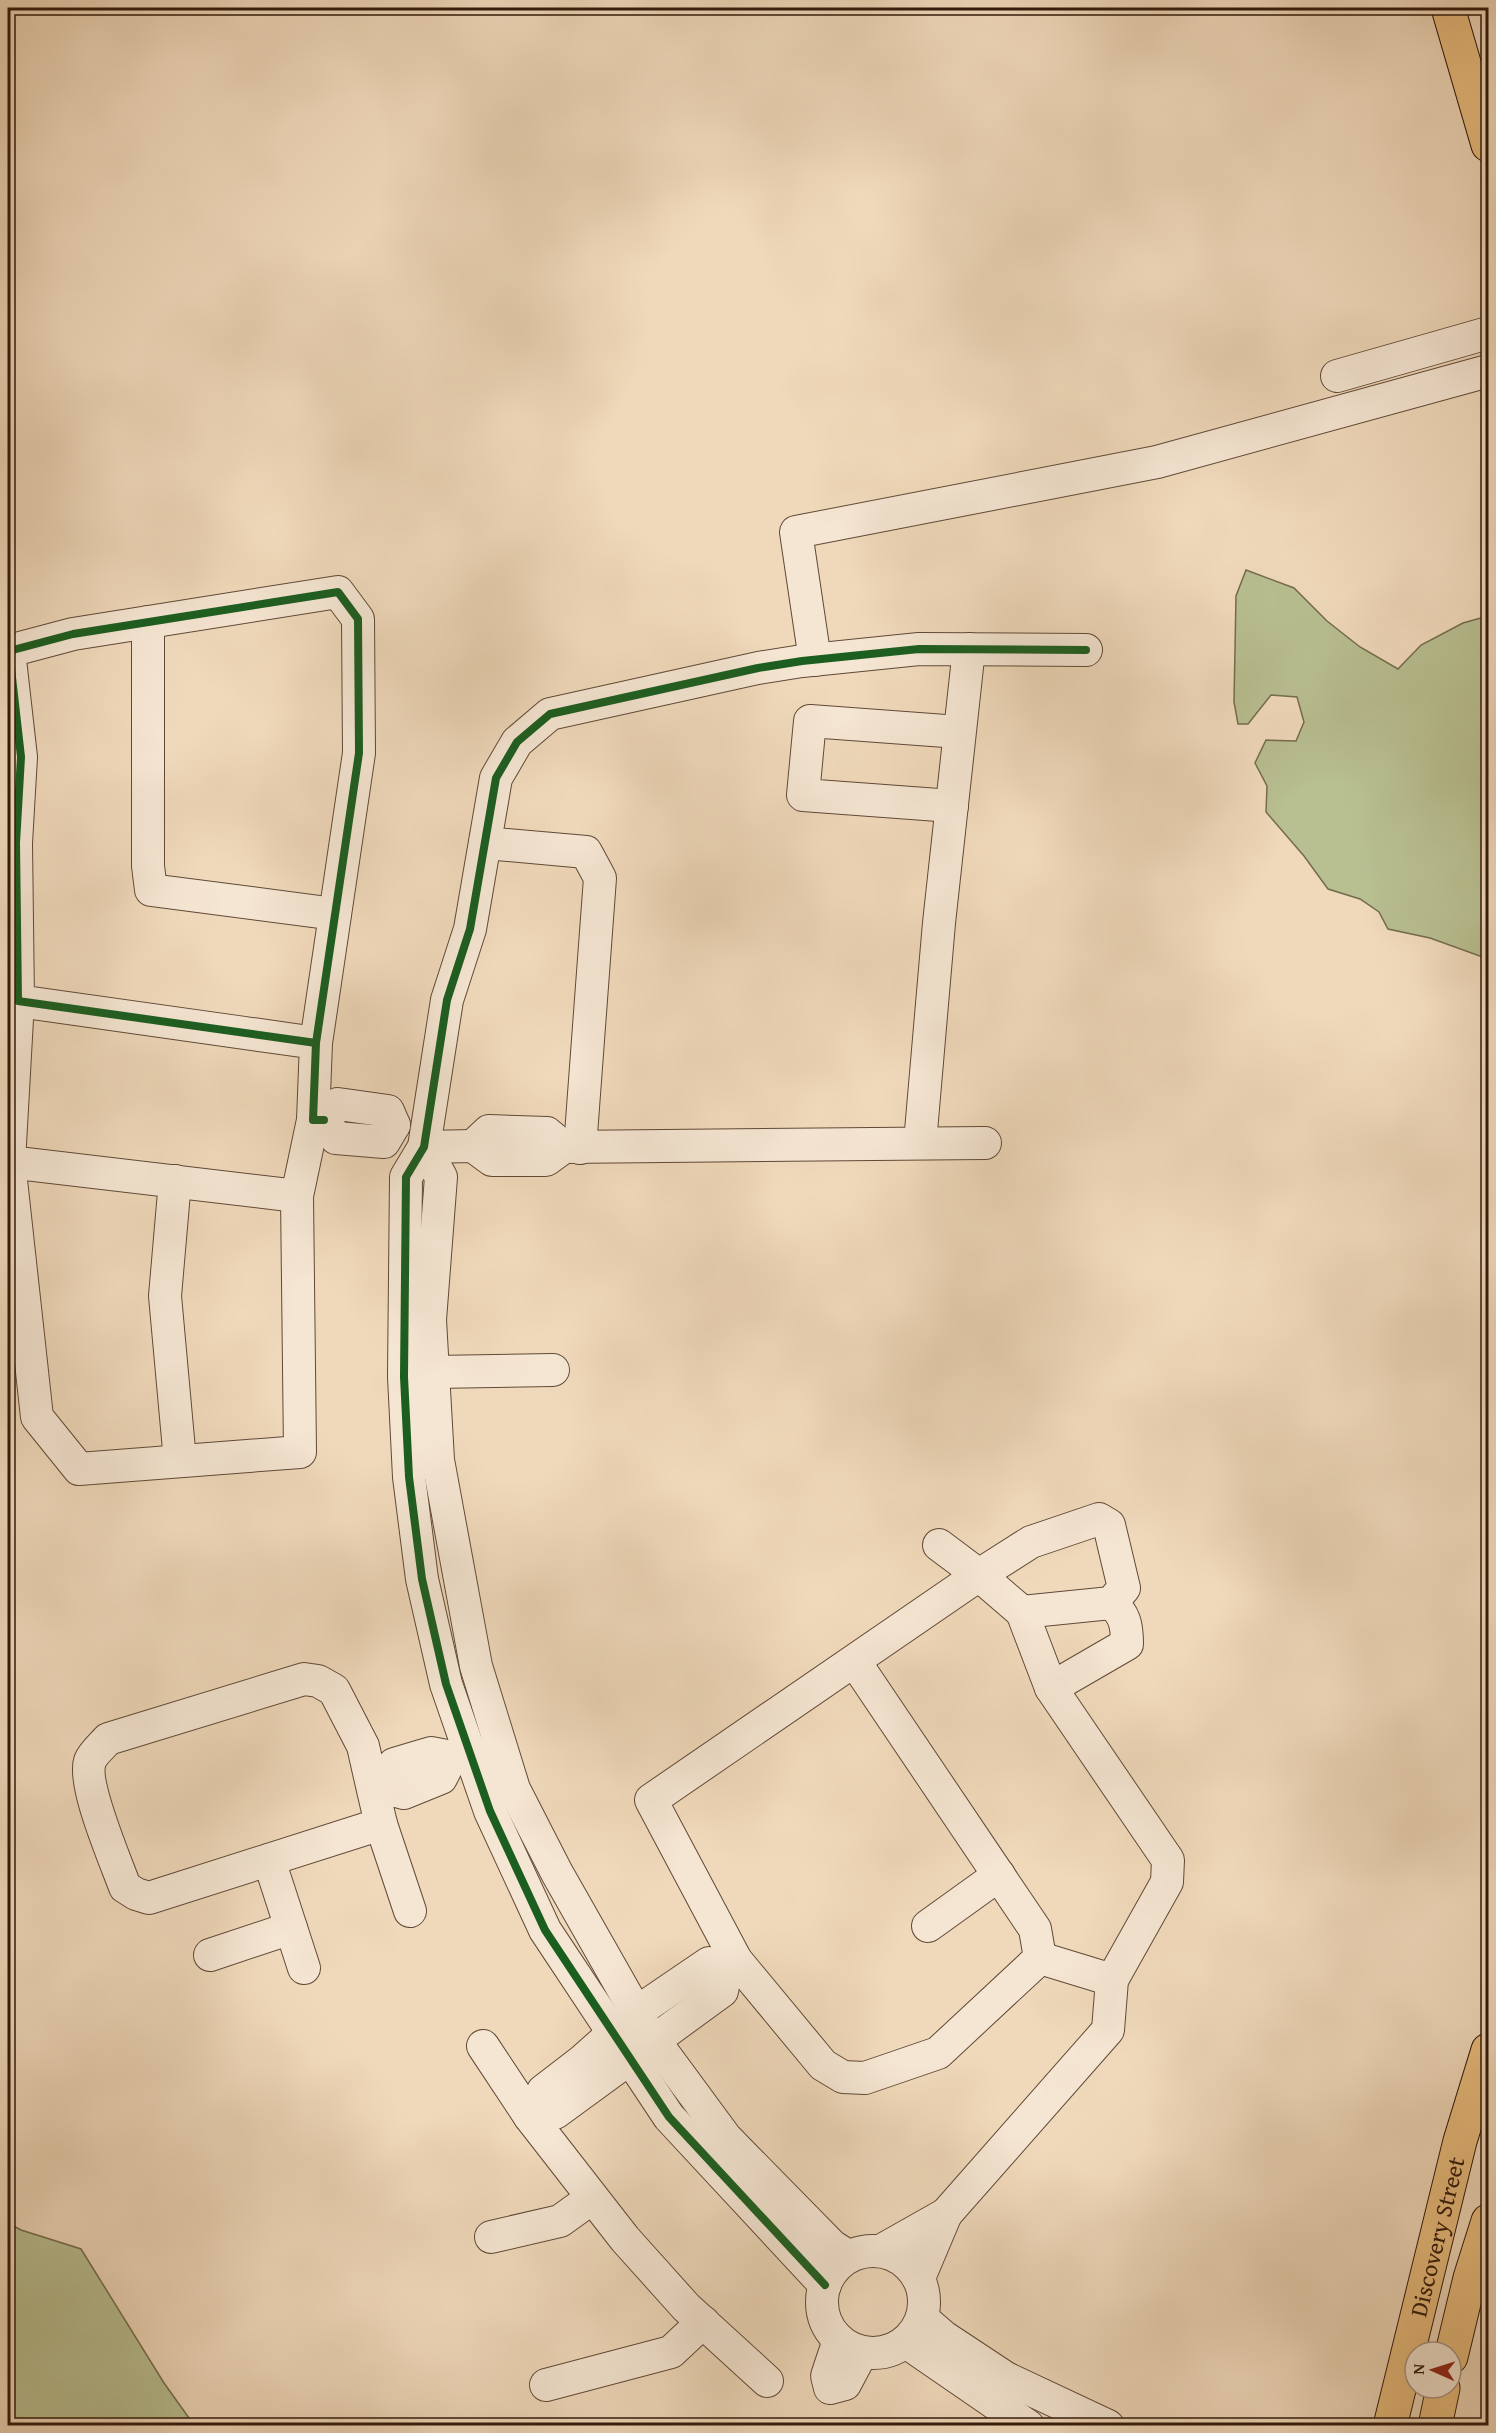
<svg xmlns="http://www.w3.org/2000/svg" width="1496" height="2433" font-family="'Gentium Book Plus',serif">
  <rect width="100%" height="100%" fill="#f0d9bb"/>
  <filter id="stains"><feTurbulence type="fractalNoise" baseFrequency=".00333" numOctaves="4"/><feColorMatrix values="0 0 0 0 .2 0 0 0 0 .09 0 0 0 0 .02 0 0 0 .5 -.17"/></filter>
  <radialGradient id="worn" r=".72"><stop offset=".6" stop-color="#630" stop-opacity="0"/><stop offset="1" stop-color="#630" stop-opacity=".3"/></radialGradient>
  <g fill="#b8bf91" stroke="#746c4e" stroke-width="1.5">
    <polygon points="1246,570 1294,588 1327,621 1360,647 1398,669 1421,645 1463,623 1488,616 1488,959 1430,938 1388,929 1379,912 1360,899 1328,889 1304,856 1266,812 1267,786 1255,763 1266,740 1296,741 1304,722 1297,697 1271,695 1248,724 1238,724 1234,702 1236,596"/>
    <polygon points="8,2223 21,2230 81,2249 164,2383 194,2425 8,2425"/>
  </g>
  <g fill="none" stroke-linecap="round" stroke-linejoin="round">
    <g stroke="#604937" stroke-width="34">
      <g id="minor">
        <polyline points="1337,376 1488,333"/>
        <polyline points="148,622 148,866 151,890 335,914"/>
        <polyline points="815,660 796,532 1157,462 1488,371"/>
        <polyline points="952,806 803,795 810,721 959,732"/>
        <polyline points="485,843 586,852 600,878 580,1148"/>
        <polyline points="18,1001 9,1162 297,1196 313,1120"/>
        <polyline points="316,1043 359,753 358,619 338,592 73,634 9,651 21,757 16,843 18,1001 316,1043 313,1120 324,1120"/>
        <polyline points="324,1120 336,1138 384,1142 394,1125"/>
        <polyline points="324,1120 338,1104 388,1111 394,1125"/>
        <polyline points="920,1143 939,923 969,649"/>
        <polyline points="473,1146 489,1131 547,1133 564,1147"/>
        <polyline points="424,1147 441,1177 430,1320 438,1460 476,1666 514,1789 557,1873 645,2028 726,2138 832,2246 848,2256"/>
        <polyline points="424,1147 473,1146 492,1160 546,1160 564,1147 985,1143"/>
        <polyline points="9,1162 37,1417 79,1469 300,1452 297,1196"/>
        <polyline points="175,1181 165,1296 180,1461"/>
        <polyline points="433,1372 553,1370"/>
        <polyline points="1022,1612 1051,1688"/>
        <polyline points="381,1787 394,1764 431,1753 452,1757 471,1750"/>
        <path d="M373,1790l8,34 -232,74 -13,-4 -11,-7c-9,-25 -43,-103 -35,-126 3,-8 13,-16 18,-22l196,-60 14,2 16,9 29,56 10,44 8,-3 23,6 37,-15 11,-21"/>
        <polyline points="381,1824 410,1911"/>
        <polyline points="269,1860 304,1968"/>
        <polyline points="928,1926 999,1875"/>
        <polyline points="210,1955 291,1928"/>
        <polyline points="1040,1958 1112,1980"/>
        <polyline points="736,1960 823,2065 843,2077 865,2078 938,2053 1040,1958 1035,1929 855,1662"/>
        <polyline points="483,2046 530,2117 539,2111 543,2091 582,2061 637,2012 709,1963 727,1967"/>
        <polyline points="539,2111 555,2113 722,1991 727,1967 736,1960 651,1800 979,1575 1031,1542 1099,1519 1109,1525 1124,1588 1111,1603 1022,1612 979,1575 939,1545"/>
        <polyline points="530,2117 625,2239 686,2307 767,2381"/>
        <path d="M946,2214l162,-184 4,-50 55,-98 1,-22 -117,-172 76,-44c0,-18 -2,-30 -16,-41"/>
        <polyline points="491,2237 560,2221 592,2198"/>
        <polyline points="884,2249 946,2214 919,2278"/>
        <circle cx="873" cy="2302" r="51"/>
        <polyline points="825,2285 669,2117 545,1930 490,1811 446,1684 422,1579 409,1477 404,1377 406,1177 424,1147 447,1000 470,929 496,778 517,742 550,714 758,668 802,661 919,649 1086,650"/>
        <polyline points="922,2318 944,2337 1006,2378 1108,2426"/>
        <polyline points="839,2340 827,2376 830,2388 845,2384 862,2352"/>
        <polyline points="906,2342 1028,2426"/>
        <polyline points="546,2385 671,2352 703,2322"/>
      </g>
    </g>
    <g stroke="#30190b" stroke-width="35">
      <g id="major">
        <polyline points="1448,8 1488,145"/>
        <polyline points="1451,2357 1470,2278 1488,2221"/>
        <path id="s1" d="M1390,2426l70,-285 28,-91"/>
        <polyline points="1435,2426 1443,2388"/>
      </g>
    </g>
    <use href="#minor" stroke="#f5e6d3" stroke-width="32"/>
    <use href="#major" stroke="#e8bc7e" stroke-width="33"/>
    <g stroke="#f5e6d3" stroke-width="11">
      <g id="cycleway">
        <polyline points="316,1043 359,753 358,619 338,592 73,634 9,651 21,757 16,843 18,1001 316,1043 313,1120 324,1120"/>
        <polyline points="825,2285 669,2117 545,1930 490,1811 446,1684 422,1579 409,1477 404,1377 406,1177 424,1147 447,1000 470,929 496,778 517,742 550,714 758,668 802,661 919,649 1086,650"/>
      </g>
    </g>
    <use href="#cycleway" stroke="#1b5e20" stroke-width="8"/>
  </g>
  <g text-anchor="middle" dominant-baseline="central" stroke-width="4.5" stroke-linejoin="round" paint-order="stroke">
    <g font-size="24" fill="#30190b" stroke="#f5e6d3">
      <text stroke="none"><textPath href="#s1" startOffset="195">Discovery Street</textPath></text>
    </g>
  </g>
  <rect width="1496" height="2433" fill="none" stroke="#f0d9bb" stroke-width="30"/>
  <rect x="9" y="9" width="1478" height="2415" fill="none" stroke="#30190b" stroke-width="3"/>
  <rect x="15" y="15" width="1466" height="2403" fill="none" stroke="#30190b" stroke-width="1.5"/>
  <g transform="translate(1433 2370) rotate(273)"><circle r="28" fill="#f5e6d3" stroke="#a69483" stroke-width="1.5"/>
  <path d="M0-4.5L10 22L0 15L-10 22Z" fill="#8f2418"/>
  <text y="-9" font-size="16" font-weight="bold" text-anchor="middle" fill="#30190b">N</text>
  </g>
  <rect width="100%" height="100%" filter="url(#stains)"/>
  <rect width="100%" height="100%" fill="url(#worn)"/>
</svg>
